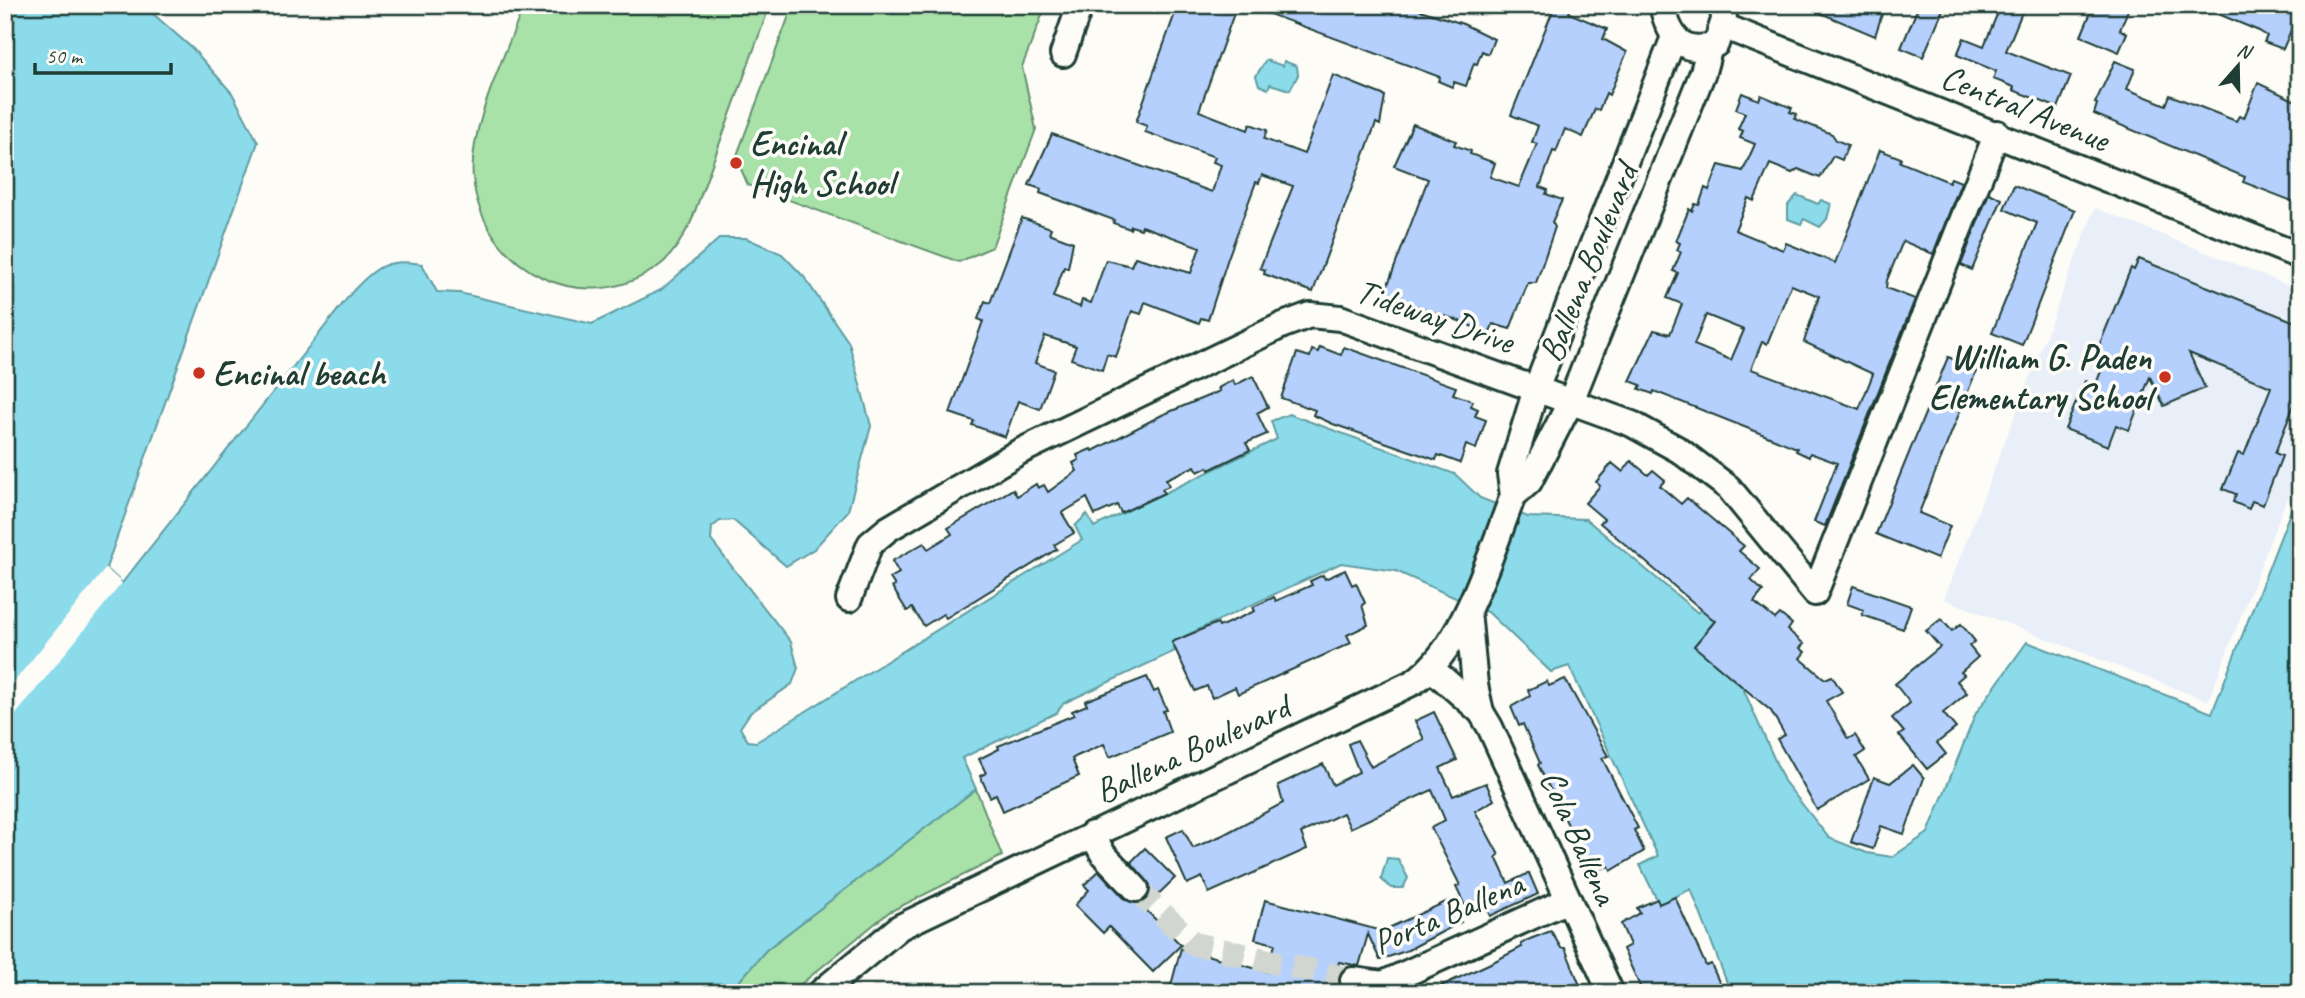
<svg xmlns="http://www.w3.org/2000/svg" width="2305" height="998" font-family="Caveat,sans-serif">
  <rect width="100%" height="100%" fill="#fdfcf7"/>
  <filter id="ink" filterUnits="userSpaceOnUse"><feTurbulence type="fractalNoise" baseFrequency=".0143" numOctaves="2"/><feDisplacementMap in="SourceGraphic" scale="14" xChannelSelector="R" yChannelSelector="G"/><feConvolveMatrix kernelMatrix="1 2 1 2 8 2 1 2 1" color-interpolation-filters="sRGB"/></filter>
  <g filter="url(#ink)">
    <polygon fill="#e8eff9" points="2095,208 2300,290 2300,464 2208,701 1944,599"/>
    <g fill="#a8e2a8" stroke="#64906e" stroke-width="2">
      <path d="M524,5h246l-79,217c-9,16 -17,32 -31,43 -76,57 -178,4 -187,-87 -5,-50 33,-124 51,-173z"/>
      <polygon points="793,5 1046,5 1022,67 1036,129 992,247 959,262 748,185 736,158"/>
      <polygon points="976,789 1002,856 889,912 790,993 729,993 766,950"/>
    </g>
    <g fill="#8cdbea" stroke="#609ca1" stroke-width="2">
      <path d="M5,5h138l50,44 39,44 26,49 -152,426 16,15 231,-292c23,-25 35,-33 69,-27l15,28 22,1 133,31 69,-34 59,-52h26l36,16 22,23 45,66 22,83 -23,85 -34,38 -28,17 -53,-46 -13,1 -8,6 -1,13 80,102 7,26 -6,16 -42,29 -10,15 8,13 8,1 7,-4 319,-198 -7,-14 12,-12 7,13 183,-88 -6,-18 18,-7 166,60 25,24 48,19 58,2 112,94 4,-4 13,12 -21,25 48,40 42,95 45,57 38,15 25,4 36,-24 48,-120 51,-71 185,71 88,-226v506h-569l-40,-104 -32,15 -19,-39 18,-9 -89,-190 -18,6 -62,-59 -93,-42 -55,-8 -169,79 3,9 -111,52 -8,10 -94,45 14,31 -210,161 -37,43h-724z"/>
      <polygon points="1266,60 1283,66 1284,61 1297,66 1298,75 1290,90 1270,84 1268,89 1259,85 1256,76"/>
      <polygon points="1797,195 1818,204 1821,200 1831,204 1827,219 1820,227 1804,219 1801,224 1788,219 1788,205"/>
      <polygon points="1387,858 1398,859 1408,878 1403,888 1391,888 1381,879"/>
    </g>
    <polygon fill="#fdfcf7" points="106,568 122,583 5,728 5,693"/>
    <g fill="#b6d0fe" stroke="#1f3d34" stroke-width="2" fill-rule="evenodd">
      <polygon points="1178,5 1237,5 1199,111 1248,130 1250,124 1267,130 1264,139 1304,154 1333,75 1385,96 1380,125 1376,123 1313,292 1264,274 1265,270 1260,268 1293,186 1262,175 1259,183 1256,182 1228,258 1208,320 1201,318 1199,323 1145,302 1141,314 1132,311 1116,357 1107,354 1102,370 1071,359 1076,346 1045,336 1035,363 1054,370 1040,409 1018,401 1005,437 972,425 974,421 950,413 983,321 978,319 985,301 990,303 1022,218 1051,228 1049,233 1073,242 1068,268 1064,267 1053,297 1080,307 1082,300 1091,303 1106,260 1131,266 1135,257 1191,273 1200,247 1142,226 1141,229 1131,226 1130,229 1113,223 1114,220 1040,193 1041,189 1029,185 1052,134 1212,192 1221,165 1213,162 1215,157 1145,132 1147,126 1136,122"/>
      <polygon points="1245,5 1405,5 1463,24 1494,39 1488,54 1482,51 1477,64 1474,63 1466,86 1454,82 1452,87 1438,81 1440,77"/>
      <polygon points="1555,5 1572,5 1569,13 1607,29 1603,39 1627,52 1609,95 1606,93 1599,110 1595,109 1583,137 1565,129 1556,152 1553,151 1540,187 1548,190 1546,194 1562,200 1552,222 1555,227 1536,283 1528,283 1510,329 1493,324 1489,335 1465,323 1384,295 1428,179 1394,166 1413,124 1456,141 1454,145 1471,151 1470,154 1495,163 1490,177 1519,187 1537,144 1532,142 1538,126 1511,115"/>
      <polygon points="1885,5 1875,36 1804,6 1804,5"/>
      <polygon points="1919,5 1945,5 1923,57 1901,48"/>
      <polygon points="2001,5 2025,5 2006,51 2071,76 2058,108 2013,90 2014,87 1993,79 1996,71 1957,55 1964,38 1984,46"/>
      <polygon points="2094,5 2130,5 2120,30 2127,33 2119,52 2081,36"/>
      <polygon points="2197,5 2300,5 2300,9 2283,49 2264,42 2267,36 2259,31"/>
      <polygon points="2115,61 2135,69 2127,89 2166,105 2170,95 2236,121 2239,116 2244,118 2258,83 2300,103 2300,204 2243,182 2245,177 2094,114 2097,104 2095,103"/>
      <path d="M1742,93l17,7 2,-5 31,13 -2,4 7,2 -2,5 37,15 4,6 12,5 -6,15 -9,-4 -13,22 -22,-9 -6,4 -22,-9 -16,37 -6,-3 -13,32 48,20 3,-7 49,20 45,-113 21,8 -1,4 49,20 2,-4 10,4 -28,72 -30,-13 -16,39 -1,8 29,11 -90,227 -11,-4 23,-59 -27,-10 -1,4 -13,-6 1,-3 -143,-57 -1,3 -14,-5 2,-4 -11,-4 24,-51 16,4 12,-30 -15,-6 11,-25 -5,-2 8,-19 -4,-2 3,-7 -4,-2 13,-32 3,2 3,-7 4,1 6,-17 4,2 10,-25 24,6 12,-27 -15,-6 3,-7 -5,-2 7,-16 -9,-4zM1791,285l28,11 -15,46 69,32 -14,35 -108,-40 11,-27 5,2zM1706,315l38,15 -13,30 -37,-15z"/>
      <polygon points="2014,185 2075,210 2022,345 1992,333 2037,223 2004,209"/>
      <polygon points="1989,193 2002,199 1972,270 1961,265"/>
      <polygon points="2139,259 2300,324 2300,390 2275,453 2282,456 2263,505 2252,501 2249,509 2233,502 2236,494 2223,489 2238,453 2244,455 2271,387 2189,353 2205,388 2164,406 2150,377 2129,430 2116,425 2108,446 2065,429 2085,381 2095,386 2107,357 2096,353 2131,268 2134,270"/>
      <polygon points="1320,347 1341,355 1344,347 1456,387 1453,394 1473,401 1471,406 1478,409 1475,416 1486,420 1476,449 1466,445 1460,463 1438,455 1436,460 1333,424 1313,415 1315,410 1281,398 1297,353 1310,357 1312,350 1318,352"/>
      <polygon points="1948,357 1977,369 1919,513 1950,526 1937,559 1876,534"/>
      <polygon points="1253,376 1268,407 1257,413 1267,434 1246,443 1250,450 1209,470 1208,467 1198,472 1195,466 1166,479 1169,486 1162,489 1164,493 1121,513 1117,505 1095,515 1087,498 1062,513 1074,533 1054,545 1057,549 946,618 943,614 924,626 912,608 907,611 892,587 895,586 890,578 899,573 892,561 924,543 928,549 952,534 948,528 1013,489 1017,496 1036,484 1038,488 1044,485 1048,492 1077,471 1073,463 1079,460 1077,455 1091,449 1093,451 1162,415 1220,391 1218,388 1233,380 1235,385"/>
      <polygon points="1631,461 1648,475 1653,470 1665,480 1660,486 1681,504 1687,498 1744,546 1739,551 1760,569 1751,580 1763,591 1754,602 1775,619 1780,614 1792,624 1788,630 1804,644 1800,648 1805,652 1800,658 1825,679 1832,676 1842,692 1826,701 1848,739 1855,735 1865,751 1856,757 1869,779 1817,810 1777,739 1785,735 1771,711 1694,646 1715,621 1600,523 1604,519 1585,503 1600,486 1596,482 1612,463 1623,472"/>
      <polygon points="1345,570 1352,585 1356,583 1365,603 1362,605 1368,625 1347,635 1351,643 1238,694 1235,687 1212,698 1207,686 1195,691 1172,642 1217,623 1219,627 1255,611 1253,607 1274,597 1276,601 1312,585 1310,581 1323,575 1325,579"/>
      <polygon points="1853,586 1911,606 1903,629 1862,615 1864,610 1847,604"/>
      <polygon points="1941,619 1952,631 1961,624 1975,641 1969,646 1978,657 1961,672 1964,675 1957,681 1967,693 1943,713 1956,728 1937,743 1946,754 1927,769 1899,735 1904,732 1892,718 1910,703 1895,684 1940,647 1926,631"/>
      <polygon points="1147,677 1154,692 1158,690 1167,710 1163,711 1170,732 1110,757 1104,744 1077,756 1072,759 1079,776 1003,811 996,794 990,797 980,776 986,773 979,759 999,749 998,746 1074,715 1072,711 1087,705 1085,701"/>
      <polygon points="1565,679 1608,756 1602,758 1638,828 1634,830 1644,851 1611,871 1609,866 1588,873 1579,854 1582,853 1538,765 1540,763 1523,724 1519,726 1511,707 1530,696 1528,690 1547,681 1549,686"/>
      <polygon points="1434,712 1457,760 1440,768 1453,796 1486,783 1494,800 1475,811 1499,855 1496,857 1508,883 1529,873 1538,894 1490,916 1482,898 1465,906 1456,887 1460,885 1431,828 1445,820 1432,790 1350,828 1343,813 1301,833 1307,849 1209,893 1202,877 1187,884 1166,837 1183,829 1193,848 1223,835 1283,803 1278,785 1323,764 1333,785 1359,772 1348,744 1357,740 1371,767 1424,739 1415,721"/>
      <polygon points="1913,765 1924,778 1904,834 1881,826 1873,849 1851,842 1874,777 1890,783"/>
      <polygon points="1145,848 1175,878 1144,908 1181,945 1153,972 1109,927 1103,933 1075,905 1089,890 1084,885 1099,871 1126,900 1139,904 1146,900 1150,885 1131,862"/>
      <polygon points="1675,897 1706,966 1711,964 1724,993 1643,993 1623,949 1630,945 1621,924 1640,913 1637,908 1657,899 1659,904"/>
      <polygon points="1265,900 1382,931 1450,900 1461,922 1408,950 1380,960 1368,934 1359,966 1339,962 1330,993 1183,993 1170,989 1181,948 1268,972 1275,944 1255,939"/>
      <polygon points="1551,931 1561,948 1565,948 1583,993 1426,993 1495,961 1522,947 1521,944 1530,939"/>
    </g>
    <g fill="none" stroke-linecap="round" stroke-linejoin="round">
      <polyline stroke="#d1d6d0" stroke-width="24" stroke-dasharray="24 12" stroke-linecap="butt" points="1136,889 1194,944 1353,980"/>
      <g stroke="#1f3d34" stroke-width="30">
        <g id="minor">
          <path d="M1662,5c7,31 20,52 54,39l8,-24 -1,-15"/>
          <polyline points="1723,26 2300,256"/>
          <polyline points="1063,54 1080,5"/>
          <polyline points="1513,496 1510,474 1536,389 1674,37"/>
          <polyline points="849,599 870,544 888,529 1019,452 1283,325 1310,315 1340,318 1632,424 1679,450 1729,488 1815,593 1997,133"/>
          <polyline points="1468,611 1475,685 1481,712"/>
          <polyline points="1432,669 1481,712 1490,727 1611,993"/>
          <polyline points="1092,834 1103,854 1136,889"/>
          <polyline points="1353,980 1383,984 1568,900"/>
          <path d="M820,993l80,-66 514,-245c51,-36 76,-128 99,-186l16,-14 42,-81 132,-329 7,-26"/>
        </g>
      </g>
      <use href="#minor" stroke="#fdfcf7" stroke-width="24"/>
    </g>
  </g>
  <g fill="#c8321e" stroke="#fdfcf7" stroke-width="2.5">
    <circle cx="736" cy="163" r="7"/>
    <circle cx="199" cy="373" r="7"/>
    <circle cx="2165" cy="377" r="7"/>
  </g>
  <g text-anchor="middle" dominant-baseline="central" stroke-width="7" stroke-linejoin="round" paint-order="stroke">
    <g font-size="35" fill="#1f3d34" stroke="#fdfcf7">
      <text transform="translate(2025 108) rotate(22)">Central Avenue</text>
      <text transform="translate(1588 263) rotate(-68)">Ballena Boulevard</text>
      <text transform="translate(1435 316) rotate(19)">Tideway Drive</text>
      <text transform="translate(1192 749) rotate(-25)">Ballena Boulevard</text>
      <text transform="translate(1579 837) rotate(66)">Cola Ballena</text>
      <text transform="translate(1448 913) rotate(-23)">Porta Ballena</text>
    </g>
    <g font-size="35" font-weight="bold" fill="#1f3d34" stroke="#fdfcf7" text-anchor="start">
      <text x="750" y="143">Encinal<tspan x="750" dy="40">High School</tspan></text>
      <text x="2151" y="357" text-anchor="end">William G. Paden<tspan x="2151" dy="40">Elementary School</tspan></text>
      <text x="213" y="373">Encinal beach</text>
    </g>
  </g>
  <rect width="2305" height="998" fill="none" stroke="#fdfcf7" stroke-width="28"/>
  <rect x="14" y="14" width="2277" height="970" fill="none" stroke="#1f3d34" stroke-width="2.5" filter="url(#ink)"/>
  <g transform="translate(2238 66) rotate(20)" stroke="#fdfcf7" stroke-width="5" paint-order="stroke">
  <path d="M0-5L12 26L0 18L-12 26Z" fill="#1f3d34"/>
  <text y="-10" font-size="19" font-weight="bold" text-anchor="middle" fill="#1f3d34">N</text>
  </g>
  <path d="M35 63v10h136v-10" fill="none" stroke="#1f3d34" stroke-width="3.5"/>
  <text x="46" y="63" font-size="21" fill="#1f3d34" stroke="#fdfcf7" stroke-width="5" paint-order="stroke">50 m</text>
</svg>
